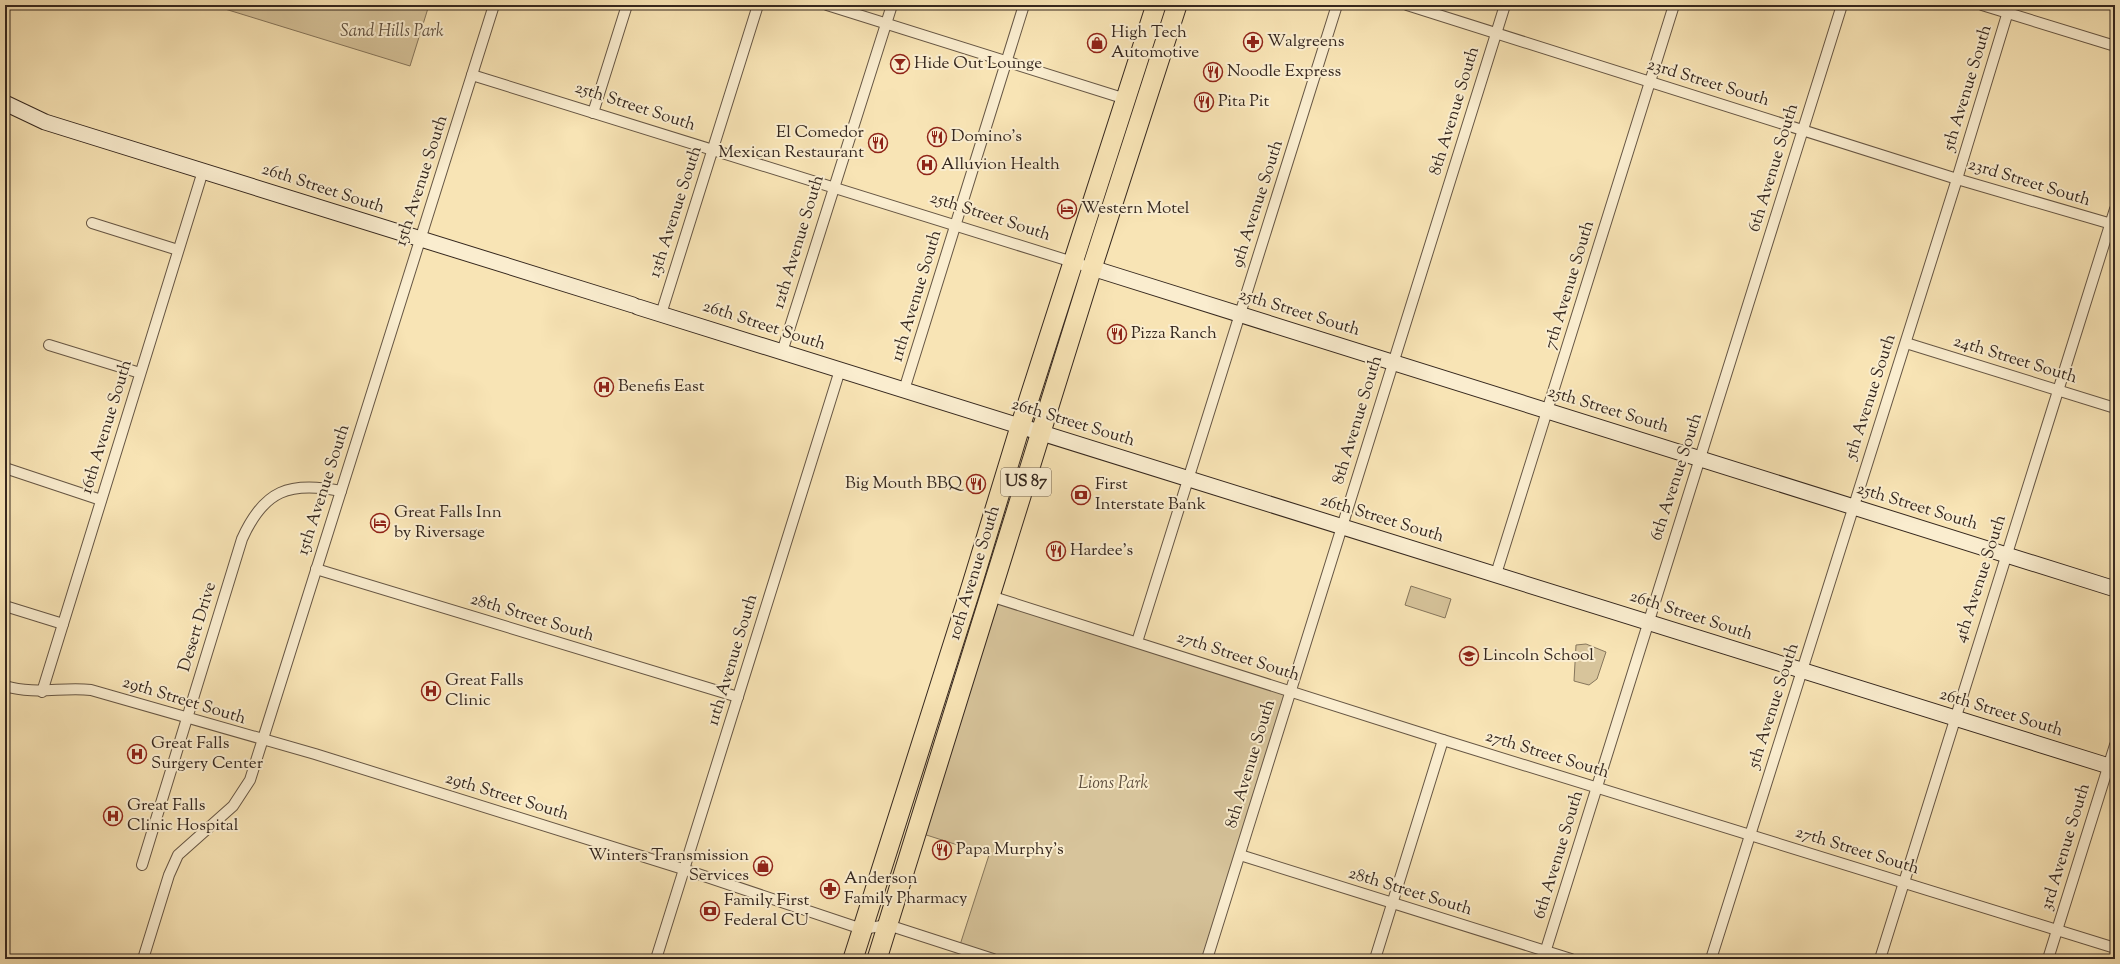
<svg xmlns="http://www.w3.org/2000/svg" width="2120" height="964" font-family="'Sorts Mill Goudy',serif">
  <rect width="100%" height="100%" fill="#f8e4b5"/>
  <filter id="stains"><feTurbulence type="fractalNoise" baseFrequency=".005" numOctaves="4"/><feColorMatrix values="0 0 0 0 .2 0 0 0 0 .09 0 0 0 0 .02 0 0 0 .5 -.17"/></filter>
  <radialGradient id="worn" r=".72"><stop offset=".6" stop-color="#630" stop-opacity="0"/><stop offset="1" stop-color="#630" stop-opacity=".3"/></radialGradient>
  <g fill="#d7c49b" stroke="#86765c">
    <polygon points="212,5 429,5 410,66"/>
    <polygon points="1411,586 1451,599 1445,618 1405,605"/>
    <polygon points="990,596 1291,690 1207,959 994,959 959,948 989,855 917,832"/>
    <polygon points="1586,644 1606,652 1597,679 1589,685 1574,681 1576,645"/>
  </g>
  <g fill="none" stroke-linecap="round" stroke-linejoin="round">
    <g stroke="#665644" stroke-width="12">
      <g id="street">
        <polyline points="827,5 1129,100"/>
        <polyline points="1407,5 1957,179 2115,225"/>
        <polyline points="1982,5 2115,46"/>
        <polyline points="472,75 1092,268"/>
        <polyline points="593,113 627,5"/>
        <polyline points="92,223 178,250"/>
        <polyline points="661,314 758,5"/>
        <polyline points="1906,343 2115,408"/>
        <polyline points="49,345 140,373"/>
        <polyline points="782,352 892,5"/>
        <polyline points="904,390 1024,5"/>
        <polyline points="8,469 101,500"/>
        <polyline points="316,569 738,697"/>
        <polyline points="1496,574 1674,5"/>
        <polyline points="987,595 1443,740 2115,948"/>
        <polyline points="5,606 63,624"/>
        <polyline points="1137,642 1337,5"/>
        <path d="M5,686c30,9 56,1 86,4l224,64 368,115 179,60 26,-4 105,34"/>
        <polyline points="42,692 203,171"/>
        <polyline points="1240,855 1571,959"/>
        <path d="M142,865l100,-326c22,-49 47,-58 99,-48"/>
        <polyline points="143,959 169,875 178,855 233,806 250,780 494,5"/>
        <polyline points="656,959 840,370"/>
        <polyline points="1207,959 1505,5"/>
        <polyline points="1375,959 1443,740"/>
        <polyline points="1543,959 1842,5"/>
        <polyline points="1711,959 1957,179 2010,5"/>
        <polyline points="1880,959 2115,209"/>
        <polyline points="2048,959 2115,745"/>
      </g>
    </g>
    <g stroke="#35271e" stroke-width="17">
      <g id="secondary">
        <polyline points="5,103 45,122 633,305"/>
        <polyline points="1092,268 2115,589"/>
        <polyline points="638,307 2115,768"/>
      </g>
    </g>
    <g stroke="#35271e" stroke-width="21">
      <g id="highway">
        <polyline points="853,959 970,591 1020,427 1156,5"/>
        <polyline points="877,959 1092,268 1177,5"/>
      </g>
    </g>
    <use href="#street" stroke="#faedcf" stroke-width="10"/>
    <use href="#secondary" stroke="#faedcf" stroke-width="15"/>
    <use href="#highway" stroke="#f8e4b5" stroke-width="19"/>
  </g>
  <defs>
    <g id="pharmacy-ring" transform="scale(1)"><circle r="9.5" fill="#faedcf" stroke="#8f2418" stroke-width="1.5"/><path d="M-2-6h4v4h4v4h-4v4h-4v-4h-4v-4h4Z" fill="#8f2418"/></g>
    <g id="shop-ring" transform="scale(1)"><circle r="9.5" fill="#faedcf" stroke="#8f2418" stroke-width="1.5"/><path d="M-5-2.5h2.3a2.7 3.5 0 0 1 5.4 0H5L5.5 6h-11ZM-1.5-2.5h3a1.5 2.3 0 0 0-3 0Z" fill="#8f2418"/></g>
    <g id="bar-ring" transform="scale(1)"><circle r="9.5" fill="#faedcf" stroke="#8f2418" stroke-width="1.5"/><path d="M-6-5H6L.8 .8V4.5H3.5V6h-7V4.5H-.8V.8Z" fill="#8f2418"/></g>
    <g id="restaurant-ring" transform="scale(1)"><circle r="9.5" fill="#faedcf" stroke="#8f2418" stroke-width="1.5"/><path d="M-5-6h1v4h1v-4h1v4h1v-4h1v5L-1.5 .5V6h-2V.5L-5-1ZM5-6V6H3V1.5H1.5Q1.5-4 5-6Z" fill="#8f2418"/></g>
    <g id="hospital-ring" transform="scale(1)"><circle r="9.5" fill="#faedcf" stroke="#8f2418" stroke-width="1.5"/><path d="M-5-5h3v3.5h4V-5h3V5h-3V1.5h-4V5h-3Z" fill="#8f2418"/></g>
    <g id="hotel-ring" transform="scale(1)"><circle r="9.5" fill="#faedcf" stroke="#8f2418" stroke-width="1.5"/><path d="M-6-4.5h1.5V1H6V5H4.5V3h-9V5H-6ZM-4 0a1.8 1.8 0 1 1 3.6 0ZM.5 0V-2.5h3Q6-2.5 6 0Z" fill="#8f2418"/></g>
    <g id="bank-ring" transform="scale(1)"><circle r="9.5" fill="#faedcf" stroke="#8f2418" stroke-width="1.5"/><path d="M-6-4H6V4H-6ZM0-2.3a2.3 2.3 0 1 0 0 4.6a2.3 2.3 0 1 0 0-4.6Z" fill="#8f2418"/></g>
    <g id="school-ring" transform="scale(1)"><circle r="9.5" fill="#faedcf" stroke="#8f2418" stroke-width="1.5"/><path d="M0-5L7-2L0 1L-7-2ZM-4 1L0 2.5L4 1V4Q0 6-4 4Z" fill="#8f2418"/></g>
  </defs>
  <g fill-rule="evenodd">
    <use href="#pharmacy-ring" x="1253" y="42"/>
    <use href="#shop-ring" x="1097" y="43"/>
    <use href="#bar-ring" x="900" y="64"/>
    <use href="#restaurant-ring" x="1213" y="72"/>
    <use href="#restaurant-ring" x="1204" y="102"/>
    <use href="#restaurant-ring" x="937" y="137"/>
    <use href="#restaurant-ring" x="878" y="143"/>
    <use href="#hospital-ring" x="927" y="165"/>
    <use href="#hotel-ring" x="1067" y="209"/>
    <use href="#restaurant-ring" x="1117" y="334"/>
    <use href="#hospital-ring" x="604" y="387"/>
    <use href="#restaurant-ring" x="976" y="484"/>
    <use href="#bank-ring" x="1081" y="495"/>
    <use href="#hotel-ring" x="380" y="523"/>
    <use href="#restaurant-ring" x="1056" y="551"/>
    <use href="#school-ring" x="1469" y="656"/>
    <use href="#hospital-ring" x="431" y="691"/>
    <use href="#hospital-ring" x="137" y="754"/>
    <use href="#hospital-ring" x="113" y="816"/>
    <use href="#restaurant-ring" x="942" y="850"/>
    <use href="#shop-ring" x="763" y="866"/>
    <use href="#pharmacy-ring" x="830" y="889"/>
    <use href="#bank-ring" x="710" y="911"/>
  </g>
  <g text-anchor="middle" dominant-baseline="central" stroke-width="4" stroke-linejoin="round" paint-order="stroke">
    <rect fill="#faedcf" stroke="#706253" stroke-width="1" x="1001" y="468" width="50" height="28" rx="3"/>
    <g font-size="16" font-weight="bold" fill="#35271e">
      <text x="1026" y="482">US 87</text>
    </g>
    <g font-size="17" font-style="italic" fill="#5e4e3d" stroke="#faedcf">
      <text x="392" y="32">Sand Hills Park</text>
      <text x="1113" y="784">Lions Park</text>
    </g>
    <g font-size="17" fill="#35271e" stroke="#faedcf" text-anchor="start">
      <text x="1111" y="33">High Tech<tspan x="1111" dy="20">Automotive</tspan></text>
      <text x="1267" y="42">Walgreens</text>
      <text x="914" y="64">Hide Out Lounge</text>
      <text x="1227" y="72">Noodle Express</text>
      <text x="1218" y="102">Pita Pit</text>
      <text x="864" y="133" text-anchor="end">El Comedor<tspan x="864" dy="20">Mexican Restaurant</tspan></text>
      <text x="951" y="137">Domino's</text>
      <text x="941" y="165">Alluvion Health</text>
      <text x="1081" y="209">Western Motel</text>
      <text x="1131" y="334">Pizza Ranch</text>
      <text x="618" y="387">Benefis East</text>
      <text x="962" y="484" text-anchor="end">Big Mouth BBQ</text>
      <text x="1095" y="485">First<tspan x="1095" dy="20">Interstate Bank</tspan></text>
      <text x="394" y="513">Great Falls Inn<tspan x="394" dy="20">by Riversage</tspan></text>
      <text x="1070" y="551">Hardee's</text>
      <text x="1483" y="656">Lincoln School</text>
      <text x="445" y="681">Great Falls<tspan x="445" dy="20">Clinic</tspan></text>
      <text x="151" y="744">Great Falls<tspan x="151" dy="20">Surgery Center</tspan></text>
      <text x="127" y="806">Great Falls<tspan x="127" dy="20">Clinic Hospital</tspan></text>
      <text x="956" y="850">Papa Murphy's</text>
      <text x="749" y="856" text-anchor="end">Winters Transmission<tspan x="749" dy="20">Services</tspan></text>
      <text x="844" y="879">Anderson<tspan x="844" dy="20">Family Pharmacy</tspan></text>
      <text x="724" y="901">Family First<tspan x="724" dy="20">Federal CU</tspan></text>
    </g>
    <g font-size="17" fill="#35271e" stroke="#faedcf">
      <text transform="translate(1708 83) rotate(17)">23rd Street South</text>
      <text transform="translate(1968 88) rotate(-73)">5th Avenue South</text>
      <text transform="translate(635 107) rotate(18)">25th Street South</text>
      <text transform="translate(1455 111) rotate(-73)">8th Avenue South</text>
      <text transform="translate(1774 168) rotate(-73)">6th Avenue South</text>
      <text transform="translate(422 181) rotate(-72)">15th Avenue South</text>
      <text transform="translate(2029 183) rotate(17)">23rd Street South</text>
      <text transform="translate(323 189) rotate(18)">26th Street South</text>
      <text transform="translate(1258 204) rotate(-72)">9th Avenue South</text>
      <text transform="translate(676 212) rotate(-72)">13th Avenue South</text>
      <text transform="translate(990 217) rotate(18)">25th Street South</text>
      <text transform="translate(799 242) rotate(-73)">12th Avenue South</text>
      <text transform="translate(1570 285) rotate(-73)">7th Avenue South</text>
      <text transform="translate(917 296) rotate(-73)">11th Avenue South</text>
      <text transform="translate(1299 313) rotate(17)">25th Street South</text>
      <text transform="translate(764 326) rotate(18)">26th Street South</text>
      <text transform="translate(2015 360) rotate(17)">24th Street South</text>
      <text transform="translate(1871 397) rotate(-72)">5th Avenue South</text>
      <text transform="translate(1608 410) rotate(17)">25th Street South</text>
      <text transform="translate(1358 420) rotate(-73)">8th Avenue South</text>
      <text transform="translate(1073 423) rotate(17)">26th Street South</text>
      <text transform="translate(107 427) rotate(-73)">16th Avenue South</text>
      <text transform="translate(1677 477) rotate(-72)">6th Avenue South</text>
      <text transform="translate(324 490) rotate(-72)">15th Avenue South</text>
      <text transform="translate(1917 507) rotate(17)">25th Street South</text>
      <text transform="translate(1382 519) rotate(17)">26th Street South</text>
      <text transform="translate(975 573) rotate(-73)">10th Avenue South</text>
      <text transform="translate(1981 579) rotate(-72)">4th Avenue South</text>
      <text transform="translate(1691 616) rotate(18)">26th Street South</text>
      <text transform="translate(532 618) rotate(17)">28th Street South</text>
      <text transform="translate(198 627) rotate(-73)">Desert Drive</text>
      <text transform="translate(1238 657) rotate(18)">27th Street South</text>
      <text transform="translate(733 660) rotate(-73)">11th Avenue South</text>
      <text transform="translate(184 701) rotate(17)">29th Street South</text>
      <text transform="translate(1774 706) rotate(-72)">5th Avenue South</text>
      <text transform="translate(2001 713) rotate(17)">26th Street South</text>
      <text transform="translate(1547 755) rotate(17)">27th Street South</text>
      <text transform="translate(1251 764) rotate(-73)">8th Avenue South</text>
      <text transform="translate(507 797) rotate(17)">29th Street South</text>
      <text transform="translate(2066 847) rotate(-73)">3rd Avenue South</text>
      <text transform="translate(1857 851) rotate(17)">27th Street South</text>
      <text transform="translate(1559 855) rotate(-73)">6th Avenue South</text>
      <text transform="translate(1410 892) rotate(17)">28th Street South</text>
    </g>
  </g>
  <rect width="2120" height="964" fill="none" stroke="#f8e4b5" stroke-width="20"/>
  <rect x="6" y="6" width="2108" height="952" fill="none" stroke="#35271e" stroke-width="2"/>
  <rect x="10" y="10" width="2100" height="944" fill="none" stroke="#35271e"/>
  <rect width="100%" height="100%" filter="url(#stains)"/>
  <rect width="100%" height="100%" fill="url(#worn)"/>
</svg>
